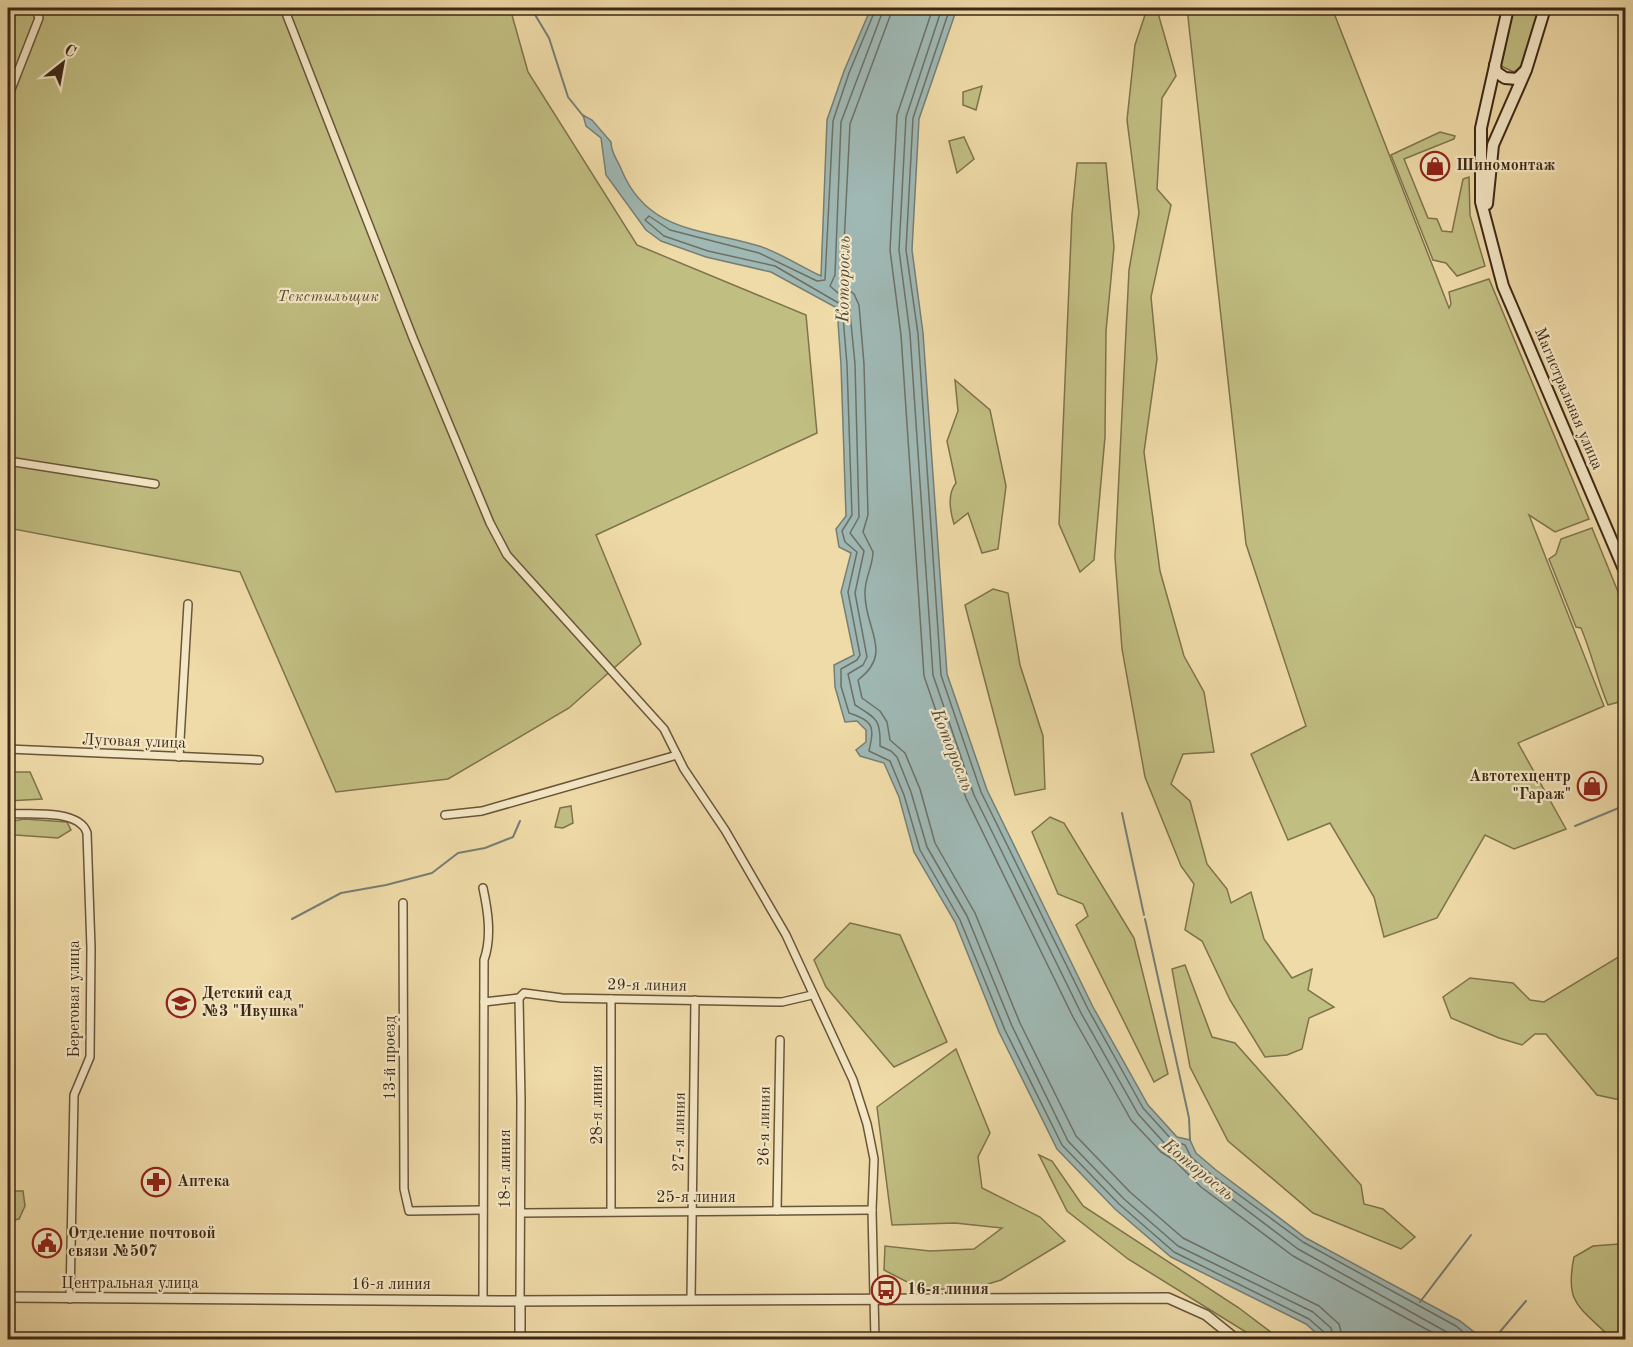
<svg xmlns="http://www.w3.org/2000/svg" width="1633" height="1347" font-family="'Old Standard TT',serif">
  <rect width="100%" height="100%" fill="#efdba8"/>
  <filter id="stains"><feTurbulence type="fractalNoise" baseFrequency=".00333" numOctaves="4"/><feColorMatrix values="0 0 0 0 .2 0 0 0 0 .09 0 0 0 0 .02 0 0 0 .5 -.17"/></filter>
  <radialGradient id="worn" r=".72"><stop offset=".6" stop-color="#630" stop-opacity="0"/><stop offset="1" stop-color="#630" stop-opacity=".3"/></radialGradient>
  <g fill="#c1be82" stroke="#7e734c" stroke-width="1.5">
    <polygon points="8,8 510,8 528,72 637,245 806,315 817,433 596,535 641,644 569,708 448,779 336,792 240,572 8,528"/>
    <polygon points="1187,8 1332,8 1449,308 1451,304 1449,292 1489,279 1589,519 1555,532 1529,515 1604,706 1518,743 1566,829 1514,849 1485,835 1437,918 1384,937 1374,897 1330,823 1288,840 1251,754 1306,726 1246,544"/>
    <polygon points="1514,8 1541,8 1522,65 1514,72 1501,66"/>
    <polygon points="1147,9 1158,13 1176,76 1162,98 1157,189 1171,205 1151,297 1157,359 1144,452 1160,571 1184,656 1204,692 1214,752 1183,754 1171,784 1190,801 1207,864 1227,889 1231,903 1251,892 1264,939 1292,978 1312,969 1308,990 1334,1007 1309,1018 1302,1049 1287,1055 1265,1057 1230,1000 1202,941 1185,930 1194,884 1181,866 1145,777 1122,649 1115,557 1129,270 1139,213 1127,120 1135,45"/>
    <polygon points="982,86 976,110 963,105 963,92"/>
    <polygon points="1440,132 1455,136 1454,139 1404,159 1428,218 1437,219 1442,231 1452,232 1463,179 1469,177 1470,215 1485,266 1457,276 1446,263 1433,260 1391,155"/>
    <polygon points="964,137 974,159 957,173 949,141"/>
    <polygon points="1077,163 1106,163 1114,247 1106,331 1105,437 1094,560 1080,572 1059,524 1072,214"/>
    <path d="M955,380l35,30 16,76 -8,63 -16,4 -14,-40 -14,11c-4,-13 -7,-30 2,-41l-9,-42 11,-30z"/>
    <path d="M1592,528l33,81v88l-3,4 -14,4c-11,-26 -16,-51 -27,-77l-5,-1 -27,-68 7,-5 5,-15z"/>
    <polygon points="993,589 1008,593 1020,665 1043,736 1045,789 1015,795 965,605"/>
    <polygon points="8,772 30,772 42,799 8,801"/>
    <polygon points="571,806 573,823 563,828 555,827 560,808"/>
    <polygon points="1050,817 1064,823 1134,938 1168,1074 1154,1082 1076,925 1088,916 1083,904 1058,894 1032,832"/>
    <polygon points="24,819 67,822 71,830 58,838 15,835 8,829 8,822"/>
    <polygon points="850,923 900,935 947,1042 894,1067 826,987 814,960"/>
    <polygon points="1625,953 1625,1101 1597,1095 1546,1034 1535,1034 1522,1045 1499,1038 1451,1018 1443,997 1470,978 1513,983 1530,1000 1544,1002"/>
    <polygon points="1185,965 1212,1037 1235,1043 1361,1185 1364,1204 1383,1209 1415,1237 1401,1249 1313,1213 1228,1141 1190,1067 1172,969"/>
    <polygon points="956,1049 990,1133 978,1157 982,1188 1040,1217 1065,1241 1001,1280 965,1291 917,1287 884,1270 885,1246 930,1251 974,1249 1002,1228 955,1223 892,1225 877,1107"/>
    <polygon points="1039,1155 1052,1161 1083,1206 1239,1308 1280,1339 1250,1339 1246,1332 1128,1259 1067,1211"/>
    <polygon points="8,1191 23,1191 25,1206 19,1219 14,1220 13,1238 8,1238"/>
    <path d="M1619,1244l6,5v90h-16l-1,-4c-31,-30 -43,-33 -34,-78l19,-11z"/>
  </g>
  <path fill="#9fb8b4" stroke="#777e75" stroke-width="1.5" d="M871,8h86l-38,111 -7,131 11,83 24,341 40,116 106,217 55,98 29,32 13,3 6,13 20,17 90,68 154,83 23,18h-160l-17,-15 -135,-67 -56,-48 -58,-60 -58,-117 -44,-110 -41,-70 -15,-55 -15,-34 -24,-7 -4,-6 10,-8v-12l-9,-9 -12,1 -10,-35 -1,-22 20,-10 -13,-63 10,-39 -12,-6 -3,-18 10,-13 -5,-151 -4,-57 -66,-36 -65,-15 -45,-16 -15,-11 -40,-55 -5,-37 -15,-12 -3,-11 9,5 19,22c0,12 7,18 11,29 26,62 82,58 137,75 22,7 42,21 62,30l6,-156 17,-49z"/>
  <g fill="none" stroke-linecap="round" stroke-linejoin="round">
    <g stroke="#6e7065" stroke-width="1.5">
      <path d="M876,8l-27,65 -16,48 -8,159 -8,1 -58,-28 -89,-23 -21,-14 -4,4 19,16 44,15 67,15 67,39 5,60 5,150 -10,16 3,11 12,10 -9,40 12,63 -3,5 -16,9v17l8,27c26,8 25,15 20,38l21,10 14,34 16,55 40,70 45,110 57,115 57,59 55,48 135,67 16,14 2,7"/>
      <path d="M884,8l-43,114 -6,153 -5,11 19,17 6,61 4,153 -9,16 14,18 -9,42 12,64 -4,8 -15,9 7,31c21,13 26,14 25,41l11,5 6,6 14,35 16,55 40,69 45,110 56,115 56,58 54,47 135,66 18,16 3,12"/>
      <path d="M893,8l-43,116 -8,160 12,10 5,11 5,59 4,151 -5,17 10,20c0,14 -9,28 -8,42 0,36 29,59 -7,86l4,18 18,13 7,11 3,18 15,13 15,36 15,54 40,70 45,110 56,113 54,56 53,46 136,68 20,18 4,16"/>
      <polyline points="933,8 897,115 890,250 901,335 924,676 966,798 1073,1017 1131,1120 1161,1152 1174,1160 1201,1187 1293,1256 1446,1340"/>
      <polyline points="942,8 906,117 899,250 910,334 933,675 974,795 1081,1013 1138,1114 1167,1146 1180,1152 1187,1162 1207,1180 1298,1249 1461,1340"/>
      <polyline points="950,8 913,118 906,250 918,334 941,675 981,792 1088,1009 1143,1108 1173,1141 1185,1145 1191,1157 1212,1175 1303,1242 1456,1326 1473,1340"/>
    </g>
    <g stroke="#777e75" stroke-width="2">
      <polyline points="531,8 549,38 568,97 584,117"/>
      <polyline points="1122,813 1144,915"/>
      <polyline points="1575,826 1626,805"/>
      <polyline points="292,919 341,893 386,885 432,873 458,853 485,848 513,837 520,821"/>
      <polyline points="1145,919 1189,1118 1190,1140"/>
      <polyline points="1420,1302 1471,1235"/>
      <polyline points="1493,1340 1526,1301"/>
    </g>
    <g stroke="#69553a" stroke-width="10">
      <g id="minor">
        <polyline points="284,8 413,338 490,523 507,555 664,729 684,769 725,830 786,935 853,1080 867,1124 874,1159 872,1210 875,1340"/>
        <polyline points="8,97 39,18 35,8"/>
        <polyline points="8,461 155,484"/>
        <polyline points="8,749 259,760"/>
        <polyline points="179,757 188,604"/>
        <path d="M8,814c20,0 72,-5 79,19l4,115 -1,109 -16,38 -4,204"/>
        <polyline points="445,815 482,811 677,755"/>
        <polyline points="403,903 404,1189 409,1211 483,1210"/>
        <polyline points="519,998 521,1100 520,1301"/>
        <polyline points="611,999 611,1211"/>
        <polyline points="484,1002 519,998 524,993 562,998 782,1002 812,995"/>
        <polyline points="777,1211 780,1040"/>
        <polyline points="521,1213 872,1210"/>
        <polyline points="691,1300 695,1000"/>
        <path d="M483,1301l1,-341c8,-23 4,-49 -1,-72"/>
      </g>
    </g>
    <g stroke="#69553a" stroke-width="12">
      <g id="tertiary">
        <polyline points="8,1297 499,1301 1168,1298 1206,1315 1237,1340"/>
        <polyline points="520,1340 520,1301"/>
      </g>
    </g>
    <g stroke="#3c2816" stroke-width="14">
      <g id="secondary">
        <polyline points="1508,8 1481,128 1481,202 1503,286 1626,574"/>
        <polyline points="1495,65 1496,72 1505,78 1517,79 1525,71"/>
        <polyline points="1487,204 1493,145 1526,70 1545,8"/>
      </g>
    </g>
    <use href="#minor" stroke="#f5e8c6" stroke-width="7"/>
    <use href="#tertiary" stroke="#f5e8c6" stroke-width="9"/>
    <use href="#secondary" stroke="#f5e8c6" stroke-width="10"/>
  </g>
  <defs>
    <g id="shop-ring" transform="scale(1.5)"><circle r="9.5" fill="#f5e8c6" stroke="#8f2418" stroke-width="1.5"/><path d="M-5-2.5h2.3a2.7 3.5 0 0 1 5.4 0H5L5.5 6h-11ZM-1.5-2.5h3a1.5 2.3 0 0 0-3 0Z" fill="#8f2418"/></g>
    <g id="school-ring" transform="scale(1.5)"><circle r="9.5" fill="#f5e8c6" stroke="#8f2418" stroke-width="1.5"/><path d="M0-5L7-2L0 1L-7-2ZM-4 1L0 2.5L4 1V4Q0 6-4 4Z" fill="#8f2418"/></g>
    <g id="pharmacy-ring" transform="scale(1.5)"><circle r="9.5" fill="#f5e8c6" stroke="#8f2418" stroke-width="1.5"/><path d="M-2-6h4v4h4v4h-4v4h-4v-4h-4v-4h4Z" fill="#8f2418"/></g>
    <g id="civic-ring" transform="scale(1.5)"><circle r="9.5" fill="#f5e8c6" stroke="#8f2418" stroke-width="1.5"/><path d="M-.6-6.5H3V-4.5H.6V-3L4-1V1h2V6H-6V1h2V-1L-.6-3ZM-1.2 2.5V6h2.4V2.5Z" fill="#8f2418"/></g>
    <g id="bus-ring" transform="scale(1.5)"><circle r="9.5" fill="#f5e8c6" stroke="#8f2418" stroke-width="1.5"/><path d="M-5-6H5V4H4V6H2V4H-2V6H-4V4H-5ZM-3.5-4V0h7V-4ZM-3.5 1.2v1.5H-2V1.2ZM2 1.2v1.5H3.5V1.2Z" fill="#8f2418"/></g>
  </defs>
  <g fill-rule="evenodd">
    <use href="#shop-ring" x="1435" y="166"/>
    <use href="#shop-ring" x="1592" y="786"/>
    <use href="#school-ring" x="181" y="1003"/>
    <use href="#pharmacy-ring" x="156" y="1182"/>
    <use href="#civic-ring" x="47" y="1243"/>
    <use href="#bus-ring" x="886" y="1290"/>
  </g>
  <g text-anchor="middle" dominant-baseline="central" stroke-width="4.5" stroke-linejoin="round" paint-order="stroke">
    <g font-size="16" font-weight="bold" fill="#3c2816" stroke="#f5e8c6" text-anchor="start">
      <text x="1456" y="166">Шиномонтаж</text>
      <text x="1571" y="777" text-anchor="end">Автотехцентр<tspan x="1571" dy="18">"Гараж"</tspan></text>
      <text x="202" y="994">Детский сад<tspan x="202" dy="18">№3 "Ивушка"</tspan></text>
      <text x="177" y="1182">Аптека</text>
      <text x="68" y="1234">Отделение почтовой<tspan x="68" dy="18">связи №507</tspan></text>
      <text x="907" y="1290">16-я линия</text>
    </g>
    <g font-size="16" font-style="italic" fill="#5d4e31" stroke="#f5e8c6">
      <text x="328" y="297">Текстильщик</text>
    </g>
    <g font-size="16" fill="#3c2816" stroke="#f5e8c6">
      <text transform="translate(1568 399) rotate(67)">Магистральная улица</text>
      <text transform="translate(134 742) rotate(2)">Луговая улица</text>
      <text transform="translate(647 986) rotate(1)">29-я линия</text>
      <text transform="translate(75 999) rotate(-90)">Береговая улица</text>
      <text transform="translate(391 1058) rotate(-90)">13-й проезд</text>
      <text transform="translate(598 1105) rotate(-90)">28-я линия</text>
      <text transform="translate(765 1126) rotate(-89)">26-я линия</text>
      <text transform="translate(680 1132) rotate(-89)">27-я линия</text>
      <text transform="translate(506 1169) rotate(-90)">18-я линия</text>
      <text x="696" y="1198">25-я линия</text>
      <text x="130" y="1284">Центральная улица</text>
      <text x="391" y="1285">16-я линия</text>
    </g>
    <g font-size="18" font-style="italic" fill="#554c3e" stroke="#f5e8c6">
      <text transform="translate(844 279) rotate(-89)">Которосль</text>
      <text transform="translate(952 750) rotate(68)">Которосль</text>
      <text transform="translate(1198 1170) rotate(39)">Которосль</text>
    </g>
  </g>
  <rect width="1633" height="1347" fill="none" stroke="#efdba8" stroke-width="30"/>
  <rect x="9" y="9" width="1615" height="1329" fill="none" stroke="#3c2816" stroke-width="3"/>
  <rect x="15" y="15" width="1603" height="1317" fill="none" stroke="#3c2816" stroke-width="1.5"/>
  <g transform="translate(63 63) rotate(31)" stroke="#f5e8c6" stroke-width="4.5" paint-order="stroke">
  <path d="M0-4.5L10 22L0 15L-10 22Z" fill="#3c2816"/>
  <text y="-9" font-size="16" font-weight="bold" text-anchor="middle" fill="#3c2816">С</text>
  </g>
  <rect width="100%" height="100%" filter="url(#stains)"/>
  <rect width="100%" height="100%" fill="url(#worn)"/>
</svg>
